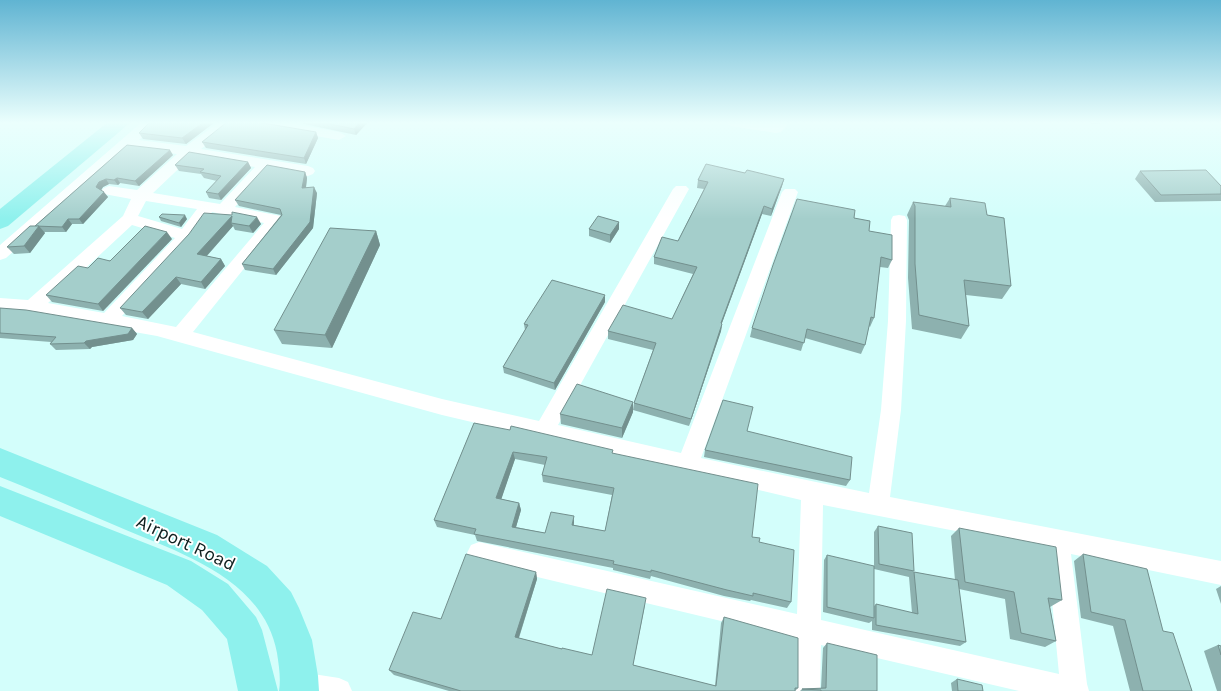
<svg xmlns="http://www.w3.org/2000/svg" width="1221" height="691" font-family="Karla,sans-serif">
  <rect width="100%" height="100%" fill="#d3fefb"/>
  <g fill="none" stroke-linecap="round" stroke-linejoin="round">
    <g fill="#fff" fill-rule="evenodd">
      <path d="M142,122h16l-19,18 47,6 33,-24h16l-34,27 107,17 5,2 2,3 -2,3 -5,2 -39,-7 -34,38 46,9 2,4 -90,112 249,67 97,22 134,-232 3,-3h10l3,3 -131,236 123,28 101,-261 3,-3h10l3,3 -97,266 168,35 12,-83 7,-89 3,-101 2,-4 6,-1 6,1 2,4 -1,101 -5,89 -11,87 331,64v24l-150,-31 16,130 2,7h-70l-198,-46 -1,46h-26l2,-52 -325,-78 -4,-8 4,-8 8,-3 318,72 4,-114 -359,-85 -285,-79 -125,-22 -32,-2v-14l28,2 95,-84 8,-17 -27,-5 -3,-3 3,-3 5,-2 28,4 40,-36 -47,-6 -124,110 -6,2v-15zM192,156l63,11 -35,37 -67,-11zM146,201l51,8 -15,20 -44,-13zM212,212l52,11 -88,104 -54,-11 70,-76zM132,225l43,13 -71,75 -56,-10zM823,505l224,44 12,125 -238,-54z"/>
      <polygon points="251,122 284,122 339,132 346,136 339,140 258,126"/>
      <polygon points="724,122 773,124 775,122 790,122 781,132 776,133 731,126"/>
      <polygon points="300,672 339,678 348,682 352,691 289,691 287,685 291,676"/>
    </g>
    <g fill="#8ef1ed" fill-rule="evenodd">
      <polygon points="108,122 131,122 8,226 0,229 0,209"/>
      <path d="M0,448l217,87 50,31 24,26 8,16 13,32 6,36 1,15h-40c2,-12 0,-25 -2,-38 -14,-75 -97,-100 -158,-126 -40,-17 -79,-34 -119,-50z"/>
      <polygon points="0,486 191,561 228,584 256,617 262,630 278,691 238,691 227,639 202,610 167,585 0,516"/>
    </g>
  </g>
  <g fill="#8db1af" fill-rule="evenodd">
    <polygon points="150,122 215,122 186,144 143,139 139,133"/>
    <polygon points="295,122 368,122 356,135"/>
    <polygon points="1091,122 1134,122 1091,124"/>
    <polygon points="316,132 318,138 306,164 206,148 202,142"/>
    <polygon points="127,145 173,155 139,186 120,183 118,185 109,184 103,187 101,190 108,197 83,224 72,224 66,232 44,232 45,233 30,253 14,254 7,247 35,226"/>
    <polygon points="248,162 251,168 221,200 209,198 206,192 217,181 204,178 201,174 179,171 175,165"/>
    <polygon points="1140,171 1221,186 1221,201 1155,202 1135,179"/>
    <polygon points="305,172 307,178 306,188 317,193 313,228 276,275 245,270 242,264 281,215 239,206 235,200"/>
    <polygon points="745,173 784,179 782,186 771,216 762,214 722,323 721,331 689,426 633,410 634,403 653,350 608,339 608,331 672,319 693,274 654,264 654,257 678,241 704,189 697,188 698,180"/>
    <polygon points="950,198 987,215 1011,286 1002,299 966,295 969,326 961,339 912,329 908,278 909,220 907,215 913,202 945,206"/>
    <polygon points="232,215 261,224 253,233 235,230 233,226 207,256 221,259 225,266 205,289 181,284 148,319 126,315 120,308"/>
    <polygon points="159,217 187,219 181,227 161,221"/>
    <polygon points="854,218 869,231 892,260 888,268 880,267 874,318 870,327 869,326 865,345 861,354 805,338 801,351 750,337 752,328"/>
    <polygon points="619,222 619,229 610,243 589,236 589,229"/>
    <polygon points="376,231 380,245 332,348 282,344 274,330"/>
    <polygon points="172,239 103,311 52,302 46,295 88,268"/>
    <polygon points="605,302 555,390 504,373 503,367 525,330 524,324"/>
    <polygon points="0,308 132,328 137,334 133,340 92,347 90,349 56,350 50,344 51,342 0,338"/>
    <polygon points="633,402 633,412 622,438 561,424 560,414"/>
    <path d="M474,423l139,30 139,84 7,5 32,60 -4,6 -36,-8 -1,1 -26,-5 -73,-20 -1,3 -37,-9v-2l-136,-27 -2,-6 -38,-8 -3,-7zM515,459l30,6 -3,10 1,7 69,13 -7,36 -31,-6v-2l-29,10 -29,-6 5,-17 -2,-7 -18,-4z"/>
    <polygon points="747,431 850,480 846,486 704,457 705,450"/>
    <polygon points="878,526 914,572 955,580 951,536 959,528 1062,600 1050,607 1056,641 1045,647 1010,639 1005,599 959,589 966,642 960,646 872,630 872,621 869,623 823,612 824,560 827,555 874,606 876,604 912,613 909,577 874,569 874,532"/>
    <polygon points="1083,554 1163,631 1192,691 1130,691 1113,626 1081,618 1074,561"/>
    <polygon points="536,572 537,579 519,638 562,649 592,655 645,605 633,665 715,686 721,623 724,617 798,688 795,691 449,691 394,675 389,670 441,619"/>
    <polygon points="1221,586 1221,604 1216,589"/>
    <polygon points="827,643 877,691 800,691 802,689 821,688 823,648"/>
    <polygon points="1218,645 1221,646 1221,691 1217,691 1204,651"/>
    <polygon points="957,679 983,691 952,691 951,683"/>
  </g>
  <g fill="#73908e">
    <polygon points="204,122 215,122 186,144 182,138"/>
    <polygon points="360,122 368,122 356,135 354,129"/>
    <polygon points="316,132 318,138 306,164 304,158"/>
    <polygon points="170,150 173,155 139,186 135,181"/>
    <polygon points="248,162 251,168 221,200 218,194"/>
    <polygon points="305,172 307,178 305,194 302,188"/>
    <polygon points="117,178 120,183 118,185 114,180"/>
    <polygon points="106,179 109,184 103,187 100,192 96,187 99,182"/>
    <polygon points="784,179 782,186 771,216 772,209"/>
    <polygon points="314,187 317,193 313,228 276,275 273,269"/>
    <polygon points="104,192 108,197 83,224 79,219"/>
    <polygon points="764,206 762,214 719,331 721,323"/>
    <polygon points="185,215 187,219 181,227 179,223"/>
    <polygon points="232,216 231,223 233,226 202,261 197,254"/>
    <polygon points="257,217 261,224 253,233 249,226"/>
    <polygon points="68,219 72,224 66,232 62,227"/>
    <polygon points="619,222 619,229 610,243 610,235"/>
    <polygon points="39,226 45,233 30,253 24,246"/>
    <polygon points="376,231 380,245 332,348 325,335"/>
    <polygon points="167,232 172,239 103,311 98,304"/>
    <polygon points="221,259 225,266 205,289 201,282"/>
    <polygon points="176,277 181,284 148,319 142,312"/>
    <polygon points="605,295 605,302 555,390 554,383"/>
    <polygon points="722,324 721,331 689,426 691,419"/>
    <polygon points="132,328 137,334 133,340 92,347 90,349 84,343 86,341"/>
    <polygon points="633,402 633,412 622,438 622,428"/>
    <polygon points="513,452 515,459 499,506 496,498"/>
    <polygon points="519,503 521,510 514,534 512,527"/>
    <polygon points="574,516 574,523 572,532 572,525"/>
    <polygon points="536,572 537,579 517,643 515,637"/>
  </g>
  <g fill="#a4cecb" stroke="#73908e" fill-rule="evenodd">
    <polygon points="150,122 204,122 182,138 139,133"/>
    <polygon points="227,122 257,122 316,132 304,158 202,142"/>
    <polygon points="321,122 360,122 354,129"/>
    <polygon points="127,145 170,150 135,181 117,178 114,180 106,179 99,182 96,187 104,192 79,219 68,219 62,227 35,226"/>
    <polygon points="189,152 248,162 218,194 206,192 221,176 200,172 204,169 175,165"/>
    <polygon points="706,164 745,173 747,170 784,179 772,209 764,206 721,323 722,324 691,419 634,403 656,343 608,331 623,305 672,319 697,267 654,257 662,237 678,241 708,182 698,180"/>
    <polygon points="267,165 305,172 302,188 314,187 310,222 273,269 242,264 282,215 280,209 235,200"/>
    <polygon points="1206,170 1221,186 1221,194 1161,195 1140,171"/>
    <polygon points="950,198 985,203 987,215 1004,218 1011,286 964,280 969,326 919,315 915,264 915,206 913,202 951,207"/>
    <polygon points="797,199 855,210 854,218 870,221 869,231 892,235 892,260 881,257 874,318 871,317 865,345 807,329 804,343 752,328 773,265"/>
    <polygon points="232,212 257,217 249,226 231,223 232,216 197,254 221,259 201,282 176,277 142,312 120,308 189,234 204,213 232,215"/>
    <polygon points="162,214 185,215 179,223 159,217"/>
    <polygon points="598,216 619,222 610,235 589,229"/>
    <polygon points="30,226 39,226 24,246 7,247"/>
    <polygon points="145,226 167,232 98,304 46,295 78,266 88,268 98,258 110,261"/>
    <polygon points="330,228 376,231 325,335 274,330"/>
    <polygon points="552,280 605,295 554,383 503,367 528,325 524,324"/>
    <polygon points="0,308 26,310 132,328 128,334 86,341 84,343 50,344 56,337 0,333"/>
    <polygon points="577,384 633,402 622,428 560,414"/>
    <polygon points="723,400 753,407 747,431 852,457 850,480 705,450"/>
    <path d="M474,423l36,7 1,-4 102,24 -1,3 146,31 -6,53 8,1 -1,4 35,8 -3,52 -38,-9v3l-26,-6 -76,-20v2l-38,-8 1,-3 -140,-27 2,-5 -42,-9zM513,452l34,5 -5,18 72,13 -9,43 -33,-6 2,-9 -23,-4 -6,21 -33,-6 7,-24 -23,-5z"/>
    <polygon points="878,526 912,533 914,571 879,564"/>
    <polygon points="959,528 1056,547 1062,600 1048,598 1056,641 1021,633 1014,592 965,582"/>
    <polygon points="466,554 536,572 515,637 562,649 562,648 592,655 607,589 646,598 633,665 716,686 724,617 798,638 798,688 795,688 795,691 461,691 389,670 413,612 441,619"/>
    <polygon points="1083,554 1147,569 1163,631 1173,633 1192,691 1143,691 1125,620 1091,612"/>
    <polygon points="827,555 874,566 874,618 827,607"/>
    <polygon points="914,572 958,580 966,642 876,625 876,604 918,614"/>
    <polygon points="827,643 877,655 877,691 821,691 821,690 802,689 826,688"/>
    <polygon points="1218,645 1221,646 1221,655"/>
    <polygon points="957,679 982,685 983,691 958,691"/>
  </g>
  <linearGradient id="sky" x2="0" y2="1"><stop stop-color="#60b4d2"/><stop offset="0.56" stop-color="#ebfffd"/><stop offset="1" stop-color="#ebfffd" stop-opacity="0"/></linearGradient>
  <rect width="1221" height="219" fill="url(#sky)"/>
  <g text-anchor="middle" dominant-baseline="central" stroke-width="4" stroke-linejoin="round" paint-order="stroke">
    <g font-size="19" fill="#0f201f" stroke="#fff">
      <text transform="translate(186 543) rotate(25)">Airport Road</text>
    </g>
  </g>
</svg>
